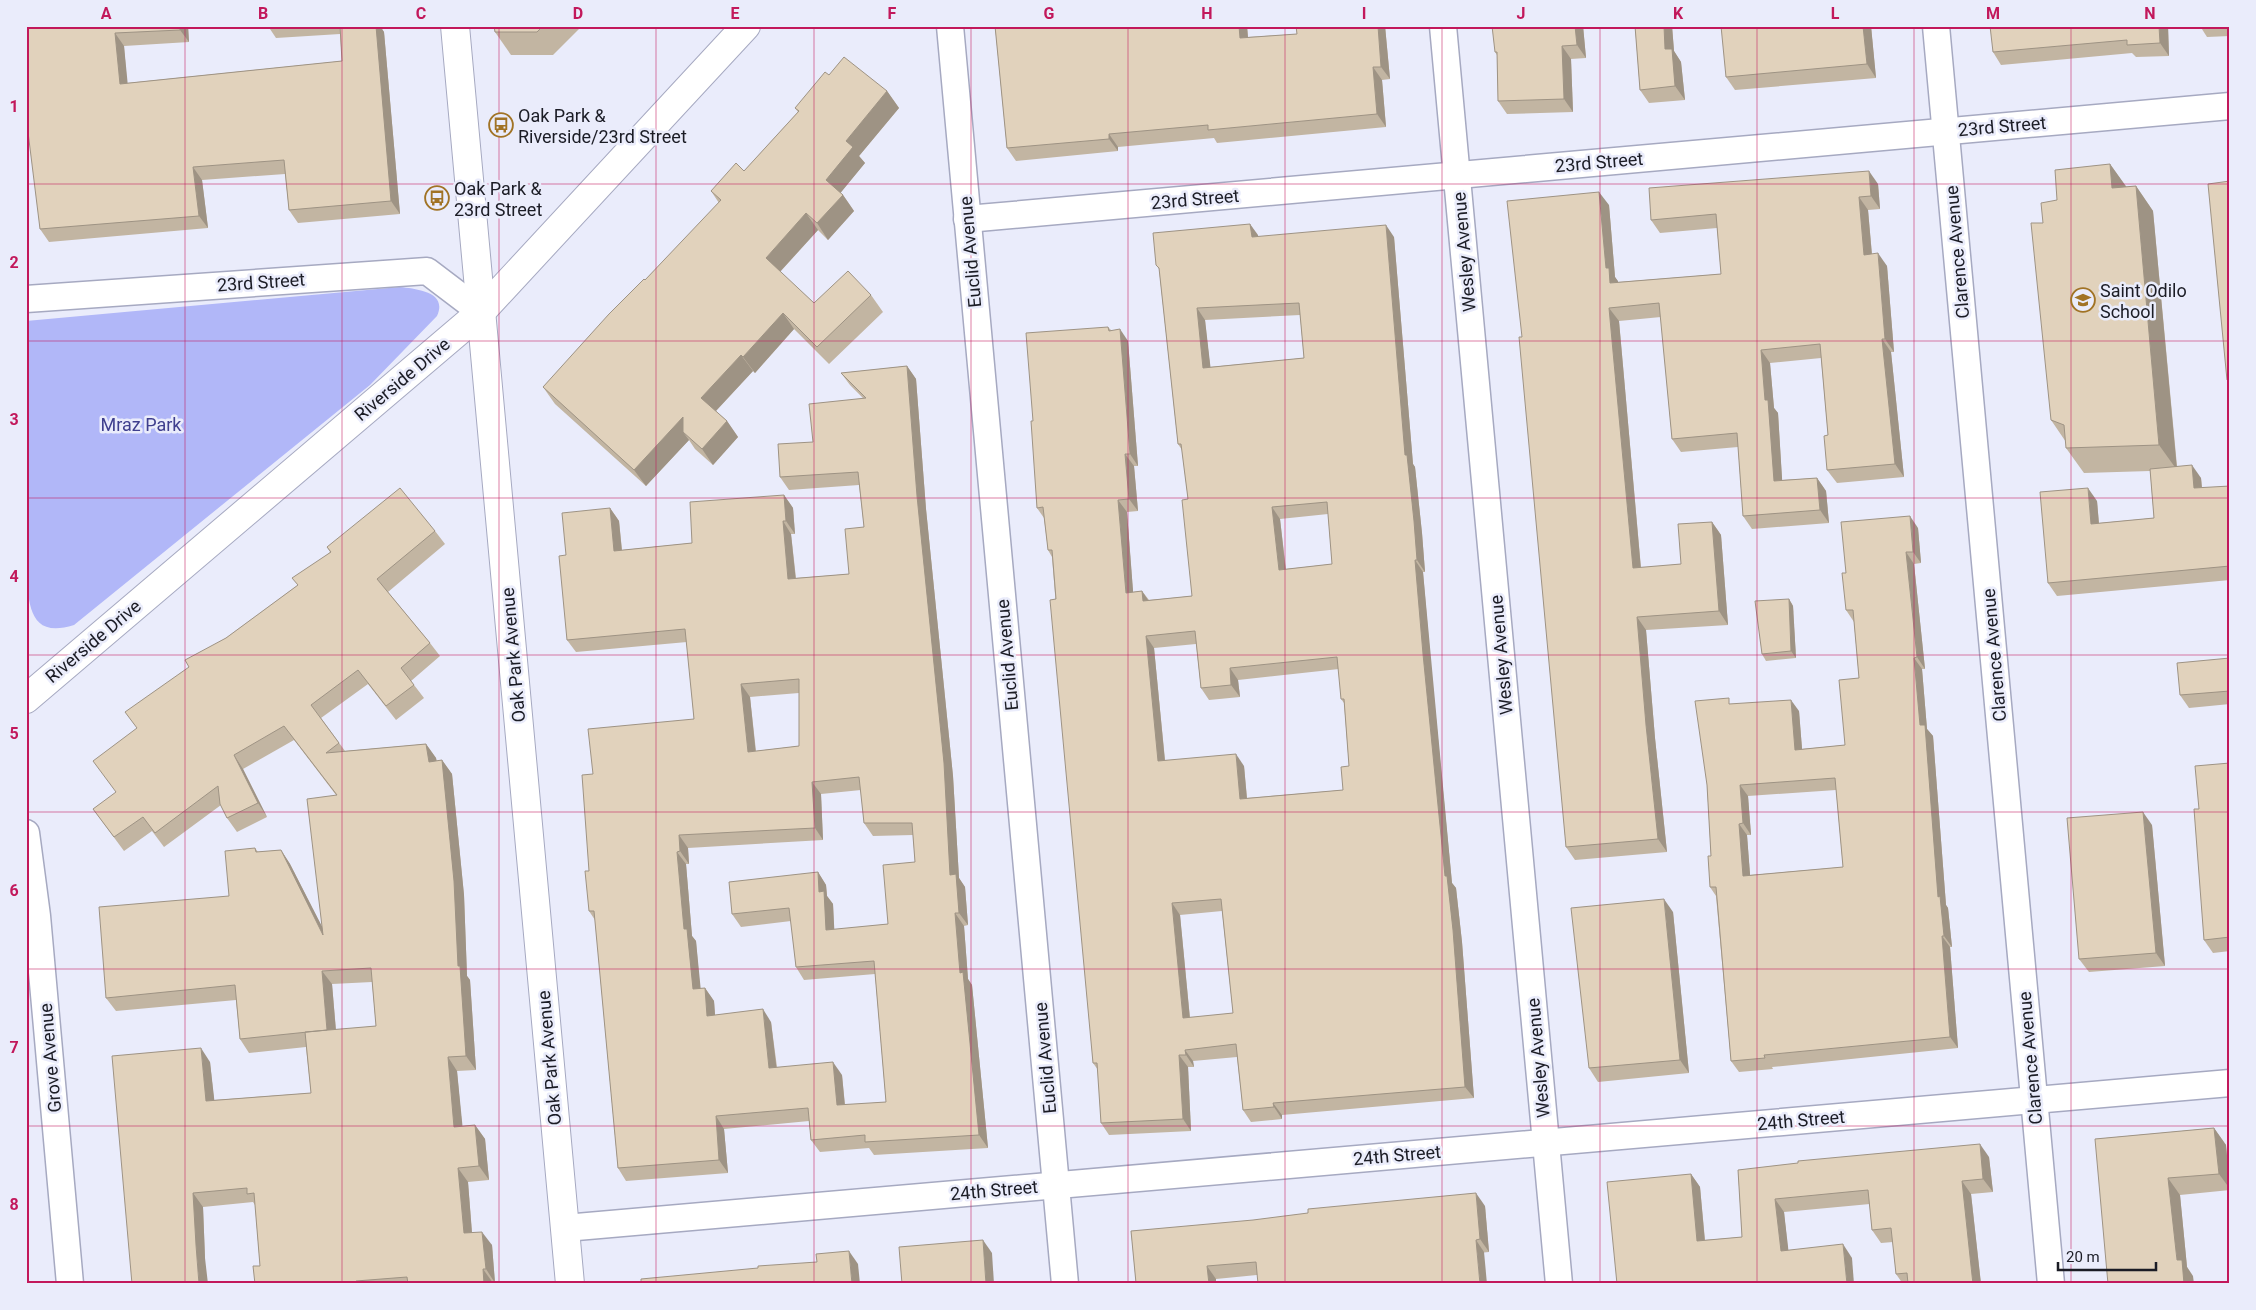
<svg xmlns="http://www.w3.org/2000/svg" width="2256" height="1310" font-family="Roboto,sans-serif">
  <rect width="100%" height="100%" fill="#eaecfb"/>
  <path fill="#b1b7f8" d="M400,287c17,2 48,5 37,29l-67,69 -296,240c-47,15 -45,-24 -48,-57v-247z"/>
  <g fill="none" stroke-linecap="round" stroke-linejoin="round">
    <g stroke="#a6a9c1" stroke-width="29">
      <g id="minor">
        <polyline points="950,26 1065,1284"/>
        <polyline points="1443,26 1559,1284"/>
        <polyline points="1936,26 2051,1284"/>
        <polyline points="967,219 2230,106"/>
        <polyline points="26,299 427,271 481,312"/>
        <polyline points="26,833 37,916 70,1284"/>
        <polyline points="565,1228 2230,1083"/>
      </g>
    </g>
    <g stroke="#a6a9c1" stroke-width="30">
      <g id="tertiary">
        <polyline points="455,26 570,1284"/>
        <polyline points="26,699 481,312 746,26"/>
      </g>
    </g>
    <use href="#minor" stroke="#fff" stroke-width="26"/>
    <use href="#tertiary" stroke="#fff" stroke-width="28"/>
  </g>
  <g fill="#c2b5a2" fill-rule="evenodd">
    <polygon points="26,26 188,26 189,42 124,46 127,83 342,61 340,34 276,38 268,26 380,26 384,32 400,214 298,223 289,210 285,174 202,180 208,228 49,242 40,229"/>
    <polygon points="494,26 582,26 553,55 511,55 495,32"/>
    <polygon points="995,26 1247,26 1248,37 1297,34 1296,26 1385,26 1390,79 1382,80 1386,127 1217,143 1214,138 1118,147 1118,151 1016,161 1007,148"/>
    <polygon points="1583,26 1586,58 1571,59 1573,112 1507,114 1498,101 1497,55 1495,52"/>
    <polygon points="1635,26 1672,26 1674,51 1681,62 1685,100 1649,103 1640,90"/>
    <polygon points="1871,26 1876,78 1735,90 1726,77"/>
    <polygon points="2168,26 2169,56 2136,57 2132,53 2001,65 1993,52"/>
    <polygon points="2200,26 2230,26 2230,36 2207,37"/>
    <polygon points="829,75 887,91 899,108 859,156 865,163 840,193 843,195 854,211 828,240 818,230 780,272 814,303 871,295 883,312 829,364 794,329 755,373 753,371 716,411 727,421 738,437 713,465 695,449 689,440 646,486 555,404 543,387 719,203 711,191 744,171 798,112 795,108"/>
    <polygon points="2110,164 2126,187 2136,186 2153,211 2177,466 2201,478 2202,488 2230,486 2230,580 2057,596 2048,583 2097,501 2099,523 2154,518 2150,471 2084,473 2066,448 2066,442 2051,420 2043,223 2057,200"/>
    <polygon points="1878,184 1880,209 1868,210 1872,254 1887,266 1894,352 1891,352 1904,477 1837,483 1827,470 1828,435 1821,358 1770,363 1774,408 1778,413 1782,480 1817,478 1826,491 1829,523 1752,529 1743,516 1738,447 1681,452 1672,439 1661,317 1619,321 1641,568 1681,564 1712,522 1721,535 1728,625 1646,630 1655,738 1667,852 1575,860 1566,847 1522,337 1609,205 1615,277 1618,282 1721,274 1717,228 1660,233 1651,220"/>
    <path d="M1250,224l8,13h136l19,227 2,3 7,66 3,39h-2l8,94 21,217 4,5 6,54 12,156 -192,17v4l-31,3 -8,-12 -6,-53 -44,4 1,6h-6l3,64 -82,4 -8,-12 -3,-53 -5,-7 -41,-506 -4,-7 -4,-32 -7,-10 -4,-87 75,-94 3,3 17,11 10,125h-4l4,45 -11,1 6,80 9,-1 7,9 43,-4 -4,-97 -6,-49 -4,-6 -19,-175 -3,-4zM1300,315l4,43 -94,9 -5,-47zM1328,514l4,50 -46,5 -6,-50zM1196,644l5,44 8,12 31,-3 -2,-17 101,-11 2,30 3,4 5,63 -6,24 -96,8 -3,-32 -79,-6 -11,-112zM1222,911l11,102 -43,5 -10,-103z"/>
    <path d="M907,366l9,13 10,130 27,267 6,102 6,9 3,38 -4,1 4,53 4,6 16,163 -114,7 -5,-7 -49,4 -9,-12 -2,-19 -85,8 4,44 -102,8 -8,-13 -23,-248 -6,-9v-40l4,-97 101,-55 -7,-77 -111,10 -9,-12 -1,-85 44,-47 9,13 3,29 70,-7 92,-48 9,13 2,26h-4l5,44 53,-4 15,-47 -5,-42 -70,5 -9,-13 33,-35 50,-44 -13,-13 -9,-12zM799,693v53l-43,5 -6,-54zM861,790l3,33 9,13 40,-1 2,27 -27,62 -54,6 -1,-26 -6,-8 -1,-11 -8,-13 -86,42 9,13 50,-6 5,46 8,13 71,-6 11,128 -41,3 -3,-30 -65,-8 -6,-45 -56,-7 -1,-14 -9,-13 -5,1 -4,-48 -4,-5 -6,-72h3l-1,-16 135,-8 -2,-46z"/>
    <path d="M1918,528l3,35 -7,1 11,105h-3l5,60 6,7 13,169 2,3 4,39h-2l8,101 -186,19 1,2 -34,3 -8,-11 -15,-165 -6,-9 1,-31 -4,-71 26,-81 66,7 3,38 43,-4 14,-67 -5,-56 -8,-12v-37zM1836,790l7,77 -93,8 -3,-40h4l-3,-39z"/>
    <path d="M435,531l10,13 -57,48 42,51 10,13 -29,25 13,17 -28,22 -28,-36 -47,34 24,33 81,-7 10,14 1,3 5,-1 10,14 12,121 3,81 3,4 6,90 -19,1 5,55 13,-1 10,14 4,41 -21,2 4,50 20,13 3,38h-2v1h-238l5,-18 -5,-61 -2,-3 -50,5 2,51 -73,26 78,-222 4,38 97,-7 -5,-46 -57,6 -9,-14 -4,-39 -120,11 -10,-13 123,-102 26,-48 3,4 23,-2 9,14 32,63 14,-132 -42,-55 -51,29 24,48 -30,15 -10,-14 -6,-13 -57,42 -12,-16 -28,20 -31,-42 23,-16 73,-126 37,-29 72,-53 32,-33 -3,-5zM372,982l4,44 -40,4 -4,-46z"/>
    <polygon points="1789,599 1793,606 1796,658 1766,661 1762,654"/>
    <polygon points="2230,658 2230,704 2189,708 2180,695"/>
    <polygon points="2230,763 2230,951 2213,953 2204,940 2199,809"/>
    <polygon points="2152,825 2165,966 2089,972 2079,959"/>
    <polygon points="1673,912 1689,1073 1598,1082 1589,1068"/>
    <polygon points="2214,1128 2226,1145 2230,1190 2180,1195 2187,1267 2193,1276 2095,1139"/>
    <polygon points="1989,1157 1993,1192 1971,1194 1981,1284 1903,1284 1896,1274 1893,1242 1881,1243 1872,1230 1870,1204 1784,1212 1788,1250 1852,1258 1617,1284 1691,1174 1700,1187 1705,1240 1742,1237 1738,1170"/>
    <polygon points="1485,1206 1489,1252 1216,1279 1136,1283 1131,1231"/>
  </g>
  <g fill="#9e9384">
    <polygon points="180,26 188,26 189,42 180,30"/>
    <polygon points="375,26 380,26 384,32 400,214 391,201"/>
    <polygon points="1239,26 1247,26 1249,50 1240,38"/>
    <polygon points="1378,26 1385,26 1390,79 1381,67"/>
    <polygon points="1575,26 1583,26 1586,58 1577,45"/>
    <polygon points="1664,26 1672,26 1674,51 1681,62 1685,100 1675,86 1665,49"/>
    <polygon points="1863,26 1871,26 1876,78 1867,64"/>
    <polygon points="2159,26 2168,26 2169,56 2160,43"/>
    <polygon points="115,33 124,46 129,97 120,84"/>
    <polygon points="1562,46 1571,59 1573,112 1564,99"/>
    <polygon points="1373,67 1382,80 1386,127 1377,114"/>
    <polygon points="887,91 899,108 859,156 865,163 838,196 826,180 846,141"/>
    <polygon points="1109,134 1118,147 1118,151 1109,139"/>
    <polygon points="2110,164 2128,189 2112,188"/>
    <polygon points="193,167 202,180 208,228 199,216"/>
    <polygon points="1869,171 1878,184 1880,209 1871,196"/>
    <polygon points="2136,186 2153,211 2177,470 2159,445"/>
    <polygon points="1599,192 1609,205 1615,277 1618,281 1619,296 1610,283 1606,268"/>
    <polygon points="843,195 854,211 828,240 817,223"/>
    <polygon points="1859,197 1868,210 1873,268 1864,255"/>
    <polygon points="806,213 818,230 777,275 766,258"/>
    <polygon points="1250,224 1258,235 1260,249 1252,237"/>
    <polygon points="1386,225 1394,237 1413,464 1415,467 1422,533 1425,572 1417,560 1405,455"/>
    <polygon points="1878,253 1887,266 1894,352 1885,339"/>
    <polygon points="1197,308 1205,320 1212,380 1203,368"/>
    <polygon points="1609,308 1619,321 1642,581 1633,568"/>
    <polygon points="783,313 794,329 755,373 743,357"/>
    <polygon points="1120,329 1128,341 1138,466 1130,454"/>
    <polygon points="1882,339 1891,352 1904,477 1895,464"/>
    <polygon points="1761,350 1770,363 1774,408 1778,413 1783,494 1774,481 1765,400"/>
    <polygon points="741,355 753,371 713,414 701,398"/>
    <polygon points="907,366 916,379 926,509 953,776 959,878 965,887 968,925 959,913 950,875 917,496"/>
    <polygon points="683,417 683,432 689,440 646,486 634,470"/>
    <polygon points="727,421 738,437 713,465 702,449"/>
    <polygon points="1125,454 1134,466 1138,511 1129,499"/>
    <polygon points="2192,465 2201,478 2203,501 2194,488"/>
    <polygon points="1817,478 1826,491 1829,523 1820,510"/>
    <polygon points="2088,488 2097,501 2100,537 2091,524"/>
    <polygon points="784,495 793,508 795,534 786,521"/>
    <polygon points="1118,500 1127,512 1134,604 1126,593"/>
    <polygon points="1272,507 1280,519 1287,582 1279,570"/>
    <polygon points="610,508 619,521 623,563 614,551"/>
    <polygon points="1910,516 1918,528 1921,563 1913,552"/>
    <polygon points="783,521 791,534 797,592 788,579"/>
    <polygon points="1712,522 1721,535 1728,625 1719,611"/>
    <polygon points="1906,552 1914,564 1925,669 1917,657"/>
    <polygon points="1415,560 1423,572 1452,883 1456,888 1462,942 1474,1098 1465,1087 1423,654"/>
    <polygon points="1142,591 1150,603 1143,601"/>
    <polygon points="1789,599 1793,606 1796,658 1791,651"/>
    <polygon points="1637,617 1646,630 1655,738 1667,852 1658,839 1646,725"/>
    <polygon points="1146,636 1154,648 1166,772 1158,761"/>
    <polygon points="1914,658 1922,669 1927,729 1933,736 1946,905 1948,908 1952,947 1944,936 1938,897 1920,725"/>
    <polygon points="1230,668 1238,680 1240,697 1231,685"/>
    <polygon points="741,684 750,697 757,765 748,752"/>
    <polygon points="1791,700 1799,711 1803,761 1795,750"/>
    <polygon points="426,744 436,758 438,776 429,762"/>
    <polygon points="1236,754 1244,766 1248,811 1240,799"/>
    <polygon points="234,755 243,769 267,817 258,803"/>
    <polygon points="442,760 452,774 464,895 467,976 470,980 476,1070 466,1056 458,966"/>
    <polygon points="812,782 821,794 823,840 815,828"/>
    <polygon points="1740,785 1748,796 1751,835 1743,823"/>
    <polygon points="2143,812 2152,825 2165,966 2156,953"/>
    <polygon points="1739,824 1747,835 1751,887 1743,876"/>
    <polygon points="679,835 688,848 689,864 680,851"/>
    <polygon points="281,850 290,864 333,948 323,935"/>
    <polygon points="677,852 686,864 692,936 696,941 702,1002 693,989 684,929"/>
    <polygon points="818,872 826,885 827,896 833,904 835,943 826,930 819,892"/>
    <polygon points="1664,899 1673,912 1689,1073 1680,1060"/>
    <polygon points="1172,903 1180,915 1191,1030 1183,1018"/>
    <polygon points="955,913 964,926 968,979 972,985 988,1148 979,1135 960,973"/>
    <polygon points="1942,936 1950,947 1958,1048 1950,1037"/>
    <polygon points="322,971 332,984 337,1044 327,1030"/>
    <polygon points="705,988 714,1001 716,1028 707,1016"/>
    <polygon points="763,1009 771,1022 778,1081 769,1068"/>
    <polygon points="201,1048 210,1062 216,1115 206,1101"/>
    <polygon points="1185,1050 1193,1061 1194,1067 1186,1055"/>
    <polygon points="1179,1055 1188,1067 1191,1131 1183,1119"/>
    <polygon points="448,1057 457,1071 464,1141 454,1127"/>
    <polygon points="833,1062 842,1075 846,1118 837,1105"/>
    <polygon points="1273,1103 1282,1115 1282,1119 1274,1107"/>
    <polygon points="716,1116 724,1129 728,1173 719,1160"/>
    <polygon points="475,1125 485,1139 489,1180 479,1166"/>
    <polygon points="2214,1128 2226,1145 2230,1189 2219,1174"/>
    <polygon points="1980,1144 1989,1157 1993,1192 1983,1179"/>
    <polygon points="458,1168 468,1182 473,1247 464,1233"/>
    <polygon points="1691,1174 1700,1187 1706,1254 1697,1241"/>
    <polygon points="2168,1178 2180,1195 2187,1267 2193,1276 2194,1284 2184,1284 2177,1260"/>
    <polygon points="1962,1181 1971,1194 1981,1284 1973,1284"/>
    <polygon points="193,1193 203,1207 205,1258 208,1284 199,1284 196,1245"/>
    <polygon points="1476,1193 1485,1206 1489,1252 1480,1239"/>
    <polygon points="1775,1199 1784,1212 1790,1264 1781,1251"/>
    <polygon points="482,1232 492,1245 495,1283 486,1269"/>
    <polygon points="983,1240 992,1253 994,1284 986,1284"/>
    <polygon points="1476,1240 1484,1252 1487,1284 1480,1284"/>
    <polygon points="1843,1244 1852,1258 1854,1284 1847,1284"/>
    <polygon points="849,1251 858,1264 860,1284 852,1284"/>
    <polygon points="1207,1266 1216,1279 1216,1284 1209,1284"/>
    <polygon points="483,1269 493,1283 493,1284 484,1284"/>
  </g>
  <g fill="#e1d2bc" stroke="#9e9384" fill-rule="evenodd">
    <polygon points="26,26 180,26 180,30 115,33 120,84 342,61 340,26 376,26 391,201 289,210 284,160 193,167 199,216 40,229 28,132 26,106"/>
    <polygon points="494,26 543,26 537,32 495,32"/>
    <polygon points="995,26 1239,26 1240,38 1297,34 1296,26 1378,26 1381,67 1373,67 1377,114 1208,130 1208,125 1109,134 1109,139 1007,148"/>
    <polygon points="1492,26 1575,26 1577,45 1562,46 1564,99 1498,101 1497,52 1495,52"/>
    <polygon points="1635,26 1664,26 1665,49 1672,49 1675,86 1640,90"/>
    <polygon points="1721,26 1863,26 1867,64 1726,77"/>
    <polygon points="1990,26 2159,26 2160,43 2127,45 2127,40 1993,52"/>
    <polygon points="844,57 887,91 846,141 853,147 826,180 843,195 817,223 806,213 766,258 814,303 848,271 871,295 817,347 783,313 743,357 741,355 701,398 727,421 702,449 683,432 683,417 634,470 543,387 609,314 644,279 645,280 721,200 711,191 736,163 744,171 799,111 795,108 825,72 829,75"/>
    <polygon points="2110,164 2112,188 2136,186 2159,445 2066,448 2064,425 2051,420 2031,223 2043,223 2041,203 2057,200 2055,170"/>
    <polygon points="1869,171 1871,196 1859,197 1864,255 1878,253 1885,339 1882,339 1895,464 1827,470 1824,436 1828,435 1820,344 1761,350 1765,400 1768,400 1774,481 1817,478 1820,510 1743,516 1737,433 1672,439 1659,303 1609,308 1633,568 1681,564 1678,524 1712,522 1719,611 1637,617 1646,725 1658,839 1566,847 1519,337 1522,337 1507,201 1599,192 1606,268 1609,268 1610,283 1721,274 1716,214 1651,220 1649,188"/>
    <polygon points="2230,181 2230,379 2227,380 2208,184"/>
    <path d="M1250,224l2,13 134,-12 19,230h2l7,66 3,39h-2l8,94 22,222h2l6,54 12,157 -192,16 1,4 -31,3 -7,-66 -51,6 1,5h-7l4,64 -82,4 -4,-60h-4l-43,-463 6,-1 -4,-49h-4l-5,-43 -6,1 -6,-87h2l-7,-88 82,-6 1,4 11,-2 10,125h-5l4,45 -11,1 8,93 16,-2 1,10 49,-5 -10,-96 6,-1 -7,-55h-3l-19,-176 -3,-3 -3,-32zM1299,303l5,55 -101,10 -6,-60zM1327,502l5,62 -53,6 -7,-63zM1195,631l6,57 30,-3 -1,-17 107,-11 4,42h3l5,67 -8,1 2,23 -103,9 -4,-45 -78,7 -12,-125zM1221,899l12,114 -50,5 -11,-115z"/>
    <path d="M907,366l10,130 27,267 6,112 6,-1 3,39h-4l5,60 3,-1 16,163 -114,7v-7l-54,5 -3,-32 -92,8 3,44 -101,8 -24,-257h-5l-4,-40h4l-7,-96 11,-1 -5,-45 106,-10 -9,-90 -118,11 -8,-84 7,-1 -4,-42 48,-5 4,43 78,-8 -2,-41 94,-7 2,26h-3l5,58 61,-5 -4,-45 19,-2 -6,-55 -78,5 -2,-33 35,-2 -4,-38 57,-6 -25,-25zM799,679v67l-51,6 -7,-68zM859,777l5,46h48l3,39 -32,3 5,59 -62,6 -2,-39 -5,1 -1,-20 -89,10 3,32 57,-6 7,59 78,-6 12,141 -49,3 -4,-43 -64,6 -6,-59 -56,7 -2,-28 -12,1 -6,-60h-3l-7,-77 3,-1 -1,-16 136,-7 -3,-46z"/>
    <polygon points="2192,465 2194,488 2230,486 2230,566 2048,583 2040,492 2088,488 2091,524 2154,518 2150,469"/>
    <polygon points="400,488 435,531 377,579 430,643 401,668 414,685 386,706 358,670 311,705 339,743 326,753 426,744 429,762 442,760 454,881 458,966 460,966 466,1056 448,1057 454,1127 475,1125 479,1166 458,1168 464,1233 482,1232 486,1269 483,1269 484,1284 408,1284 407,1277 356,1281 356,1284 255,1284 253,1266 260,1266 254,1193 247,1194 247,1188 193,1193 196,1245 199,1284 132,1284 112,1056 201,1048 206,1101 311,1093 305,1032 376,1026 371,968 322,971 327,1030 240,1039 235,985 106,998 99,907 229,896 225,851 255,848 256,852 281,850 323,935 307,799 337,795 284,726 234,755 258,803 227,818 220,804 218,786 155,833 143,817 114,837 93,809 116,792 93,761 137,728 125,712 189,667 185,660 226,638 298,585 292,578 331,552 327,547"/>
    <path d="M1910,516l3,36h-7l11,105 -3,1 6,67h5l13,172 2,-1 4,40h-2l8,101 -186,18 1,3 -34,3 -15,-174h-6l-2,-31h3l-4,-71 -12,-84 34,-3v6l62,-4 4,50 50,-5 -6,-65 20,-2 -6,-68h-7l-4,-37h4l-5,-51zM1835,778l8,89 -100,9 -4,-52 4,-1 -3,-38z"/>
    <polygon points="1789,599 1791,651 1762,654 1755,601"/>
    <polygon points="2230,658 2230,691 2180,695 2177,663"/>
    <polygon points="2230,763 2230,937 2204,940 2194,809 2199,809 2195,766"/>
    <polygon points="2143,812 2156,953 2079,959 2067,818"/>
    <polygon points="1664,899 1680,1060 1589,1068 1571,908"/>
    <polygon points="2214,1128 2219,1174 2168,1178 2177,1260 2182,1260 2184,1284 2108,1284 2095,1139"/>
    <polygon points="1980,1144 1983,1179 1962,1181 1971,1266 1973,1284 1908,1284 1907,1273 1896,1274 1891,1228 1872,1230 1868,1190 1775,1199 1781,1251 1843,1244 1847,1284 1617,1284 1607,1182 1691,1174 1697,1241 1742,1237 1738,1170 1798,1163 1798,1161"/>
    <polygon points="1476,1193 1480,1239 1476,1240 1480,1284 1258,1284 1256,1262 1207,1266 1209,1284 1124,1284 1136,1283 1131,1231 1253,1220 1308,1213 1308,1209"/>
    <polygon points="983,1240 986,1284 902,1284 899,1247"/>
    <polygon points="849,1251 852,1284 641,1284 641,1279 758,1268 758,1266 817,1262 816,1254"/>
  </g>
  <path fill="none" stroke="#c2185b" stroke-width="1" stroke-opacity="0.55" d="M185,26v1258M342,26v1258M499,26v1258M656,26v1258M814,26v1258M971,26v1258M1128,26v1258M1285,26v1258M1442,26v1258M1600,26v1258M1757,26v1258M1914,26v1258M2071,26v1258M26,184h2204M26,341h2204M26,498h2204M26,655h2204M26,812h2204M26,969h2204M26,1126h2204"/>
  <defs>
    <g id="bus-ring" transform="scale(1.25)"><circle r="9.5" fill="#eaecfb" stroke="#a17325" stroke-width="1.5"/><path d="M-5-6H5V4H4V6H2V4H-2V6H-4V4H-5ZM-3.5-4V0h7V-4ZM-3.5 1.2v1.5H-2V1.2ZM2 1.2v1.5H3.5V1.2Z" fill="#a17325"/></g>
    <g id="school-ring" transform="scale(1.25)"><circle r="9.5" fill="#eaecfb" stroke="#a17325" stroke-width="1.5"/><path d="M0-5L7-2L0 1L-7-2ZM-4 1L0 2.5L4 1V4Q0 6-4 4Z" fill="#a17325"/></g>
  </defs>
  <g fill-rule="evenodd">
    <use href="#bus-ring" x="501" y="125"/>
    <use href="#bus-ring" x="437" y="198"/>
    <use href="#school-ring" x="2083" y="300"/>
  </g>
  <g text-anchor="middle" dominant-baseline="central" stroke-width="5" stroke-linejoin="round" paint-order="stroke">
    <g font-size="18" fill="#1b1c25" stroke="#eaecfb" text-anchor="start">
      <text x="518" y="115">Oak Park &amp;<tspan x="518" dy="21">Riverside/23rd Street</tspan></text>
      <text x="454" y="188">Oak Park &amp;<tspan x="454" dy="21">23rd Street</tspan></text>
      <text x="2100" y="290">Saint Odilo<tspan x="2100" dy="21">School</tspan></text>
    </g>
    <g font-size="18" fill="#1b1c25" stroke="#eaecfb">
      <text transform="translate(2002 126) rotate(-5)">23rd Street</text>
      <text transform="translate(1599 162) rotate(-5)">23rd Street</text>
      <text transform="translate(1195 199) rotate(-5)">23rd Street</text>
      <text transform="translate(970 252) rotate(-95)">Euclid Avenue</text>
      <text transform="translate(1464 252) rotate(-95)">Wesley Avenue</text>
      <text transform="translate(1957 252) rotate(-95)">Clarence Avenue</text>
      <text transform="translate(261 282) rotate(-4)">23rd Street</text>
      <text transform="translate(402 379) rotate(-40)">Riverside Drive</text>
      <text transform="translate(93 641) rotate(-40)">Riverside Drive</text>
      <text transform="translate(513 655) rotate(-95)">Oak Park Avenue</text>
      <text transform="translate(1007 655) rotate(-95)">Euclid Avenue</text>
      <text transform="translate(1501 655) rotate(-95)">Wesley Avenue</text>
      <text transform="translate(1994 655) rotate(-95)">Clarence Avenue</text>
      <text transform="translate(50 1058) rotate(-95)">Grove Avenue</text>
      <text transform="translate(549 1058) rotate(-95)">Oak Park Avenue</text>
      <text transform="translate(1045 1058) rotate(-95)">Euclid Avenue</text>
      <text transform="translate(1538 1058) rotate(-95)">Wesley Avenue</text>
      <text transform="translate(2030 1058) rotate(-95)">Clarence Avenue</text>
      <text transform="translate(1801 1120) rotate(-5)">24th Street</text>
      <text transform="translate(1397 1155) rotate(-5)">24th Street</text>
      <text transform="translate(994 1190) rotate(-5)">24th Street</text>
    </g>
    <g font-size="18" fill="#3f3f8e" stroke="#eaecfb">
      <text x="141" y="424">Mraz Park</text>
    </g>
  </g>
  <rect width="2256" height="1310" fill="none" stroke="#eaecfb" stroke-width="55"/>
  <path d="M2058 1262v8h98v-8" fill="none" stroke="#1b1c25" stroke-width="2.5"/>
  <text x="2066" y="1262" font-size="15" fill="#1b1c25" stroke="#eaecfb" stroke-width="4" paint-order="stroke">20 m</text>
  <rect x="28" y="28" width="2200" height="1254" fill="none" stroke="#c2185b" stroke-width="2"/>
  <g font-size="16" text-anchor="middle" font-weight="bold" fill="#c2185b">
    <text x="106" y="19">A</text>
    <text x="263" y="19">B</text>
    <text x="421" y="19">C</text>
    <text x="578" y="19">D</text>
    <text x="735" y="19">E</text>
    <text x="892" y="19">F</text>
    <text x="1049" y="19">G</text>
    <text x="1207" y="19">H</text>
    <text x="1364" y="19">I</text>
    <text x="1521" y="19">J</text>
    <text x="1678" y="19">K</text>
    <text x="1835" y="19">L</text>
    <text x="1993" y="19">M</text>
    <text x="2150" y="19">N</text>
    <text x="14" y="112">1</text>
    <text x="14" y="268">2</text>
    <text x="14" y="425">3</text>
    <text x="14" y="582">4</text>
    <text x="14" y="739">5</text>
    <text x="14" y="896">6</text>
    <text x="14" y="1053">7</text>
    <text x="14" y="1210">8</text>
  </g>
</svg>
